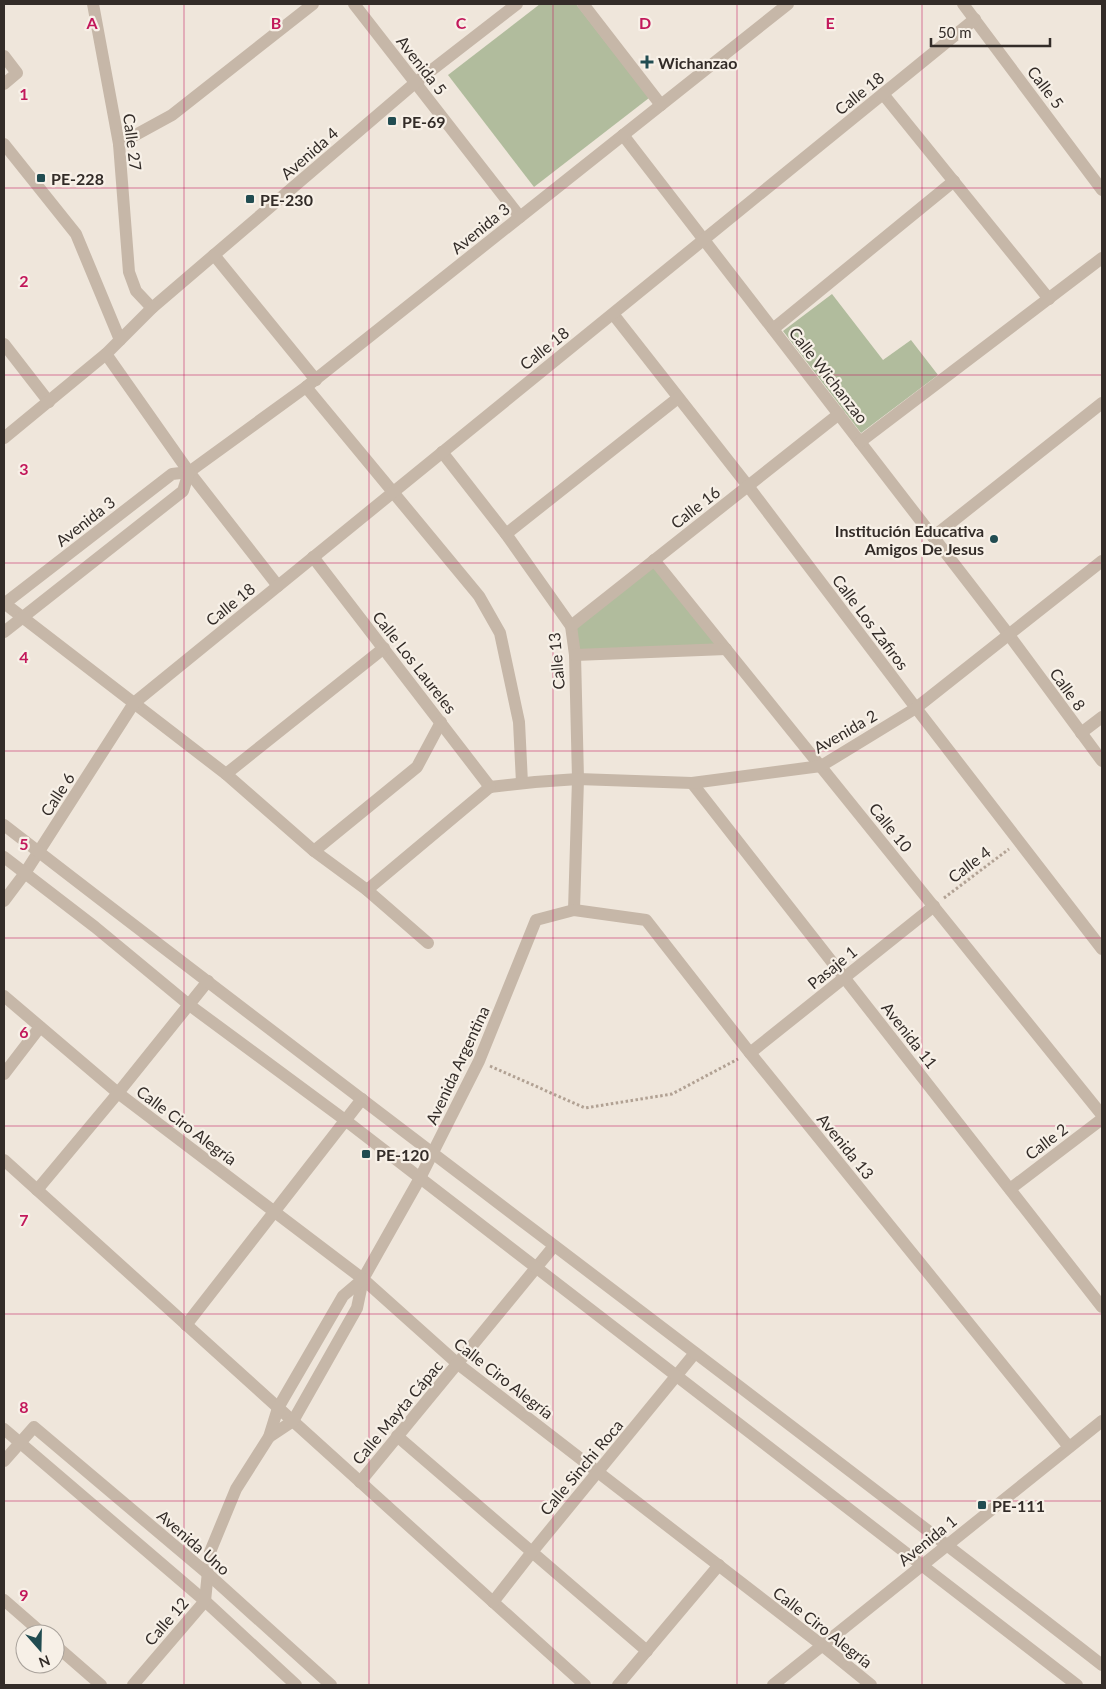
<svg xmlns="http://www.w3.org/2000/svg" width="1106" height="1689" font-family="Lato,sans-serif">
  <rect width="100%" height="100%" fill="#efe6db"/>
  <g fill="#b1bc9d">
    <polygon points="540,4 576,4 649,98 534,187 448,75"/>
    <polygon points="832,294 883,360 911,340 938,375 861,433 783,331"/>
    <polygon points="654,560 726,649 575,655 571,626"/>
  </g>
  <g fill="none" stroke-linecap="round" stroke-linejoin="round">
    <g stroke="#b1a193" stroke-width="3" stroke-dasharray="2.5 2.5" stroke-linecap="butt">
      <polyline points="944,898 1009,849"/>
      <polyline points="490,1066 585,1108 672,1094 738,1059"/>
    </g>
    <g stroke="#c6b7a8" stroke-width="12">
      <polyline points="93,4 119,144 129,272 136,291 152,308"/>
      <polyline points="354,4 520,217"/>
      <polyline points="583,4 661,105"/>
      <polyline points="963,4 1102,190"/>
      <polyline points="4,56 17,73 4,84"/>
      <polyline points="883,94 1049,299"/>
      <polyline points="623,135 1009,635 1102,761"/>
      <polyline points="4,144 76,234 120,340"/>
      <polyline points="119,144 172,115 313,4"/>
      <polyline points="214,255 316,380"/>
      <polyline points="613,314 748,486 916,708 1102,949"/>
      <polyline points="773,329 954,181"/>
      <polyline points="4,344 49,402"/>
      <polyline points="106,354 189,472 278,586"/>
      <polyline points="306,387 479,596 500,633 519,722 522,783"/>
      <polyline points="4,438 106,354 152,308 415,83 517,4"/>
      <polyline points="860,442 1102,258"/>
      <polyline points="442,452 506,534 571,626 575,655 578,779 574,910"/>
      <polyline points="506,534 678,398"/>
      <polyline points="933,537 1102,403"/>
      <polyline points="313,557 490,787"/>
      <polyline points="654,560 1102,1115"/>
      <polyline points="4,603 226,774 314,851 367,890 428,943"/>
      <polyline points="571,626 839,414"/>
      <polyline points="575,655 726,649"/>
      <polyline points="1081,733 1102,717"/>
      <polyline points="226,774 384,648"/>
      <polyline points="692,783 1102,1307"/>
      <polyline points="490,787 535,782 578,779 692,783 821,766 916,708 1102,561"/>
      <polyline points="314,851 417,767 441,722"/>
      <polyline points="367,890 490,787"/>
      <polyline points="4,901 25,873 134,703 975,19"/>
      <polyline points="4,996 118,1093 363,1279 458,1364 823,1646 871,1685"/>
      <polyline points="750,1053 934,906"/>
      <polyline points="4,1074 40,1027"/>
      <polyline points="4,1160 585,1685"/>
      <polyline points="1010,1189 1102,1119"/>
      <polyline points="37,1190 118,1093 208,981"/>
      <polyline points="186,1325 362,1099"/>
      <polyline points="4,1429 205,1601 296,1685"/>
      <polyline points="397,1436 647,1651"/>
      <polyline points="269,1437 293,1421 357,1308 363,1279 420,1178 479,1061 536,920 574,910 646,920 750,1053 1069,1447"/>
      <polyline points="4,1461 34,1427 208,1574 331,1685"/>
      <polyline points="360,1482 554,1246"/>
      <polyline points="4,1600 43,1634"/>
      <polyline points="493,1602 532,1552 695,1353"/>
      <polyline points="55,1645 101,1685"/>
      <polyline points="133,1685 205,1601 210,1552 236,1489 269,1437 278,1408 343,1296 363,1279"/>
      <polyline points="618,1685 719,1565"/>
    </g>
    <g stroke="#c6b7a8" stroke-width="12">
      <polyline points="4,604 172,474 189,472 306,387 788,4"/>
      <polyline points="4,632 183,491 189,472"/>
      <path d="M4,825c364,282 734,557 1098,840"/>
      <polyline points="4,857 95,927 188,1004 345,1120 1077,1685"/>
      <polyline points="773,1685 1102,1421"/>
    </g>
  </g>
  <path fill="none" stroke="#c2185b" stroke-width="1" stroke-opacity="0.55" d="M184,4v1681M369,4v1681M553,4v1681M737,4v1681M922,4v1681M4,188h1098M4,375h1098M4,563h1098M4,751h1098M4,938h1098M4,1126h1098M4,1314h1098M4,1501h1098"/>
  <g fill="#214c51" stroke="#f7f0e7" stroke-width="2">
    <path d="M644.5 54.5h5v5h5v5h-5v5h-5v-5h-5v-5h5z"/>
    <rect x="387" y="116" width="10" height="10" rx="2.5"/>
    <rect x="36" y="173" width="10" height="10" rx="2.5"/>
    <rect x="245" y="194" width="10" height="10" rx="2.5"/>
    <circle cx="994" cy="539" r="5"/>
    <rect x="361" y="1149" width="10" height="10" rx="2.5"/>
    <rect x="977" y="1500" width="10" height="10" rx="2.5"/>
  </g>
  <g text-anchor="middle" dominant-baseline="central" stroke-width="4.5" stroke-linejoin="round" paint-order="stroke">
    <g font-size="16" font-weight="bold" fill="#332c28" stroke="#f7f0e7" text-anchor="start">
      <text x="658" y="62">Wichanzao</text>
      <text x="402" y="121">PE-69</text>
      <text x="51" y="178">PE-228</text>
      <text x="260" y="199">PE-230</text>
      <text x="984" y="530" text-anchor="end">Institución Educativa<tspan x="984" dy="18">Amigos De Jesus</tspan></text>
      <text x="376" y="1154">PE-120</text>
      <text x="992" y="1505">PE-111</text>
    </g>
    <g font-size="16" fill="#332c28" stroke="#f7f0e7">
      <text transform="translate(422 65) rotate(52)">Avenida 5</text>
      <text transform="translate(1046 87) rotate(53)">Calle 5</text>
      <text transform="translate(859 93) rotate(-39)">Calle 18</text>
      <text transform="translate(133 142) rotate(83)">Calle 27</text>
      <text transform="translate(309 153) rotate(-41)">Avenida 4</text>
      <text transform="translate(480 228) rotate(-39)">Avenida 3</text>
      <text transform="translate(544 348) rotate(-39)">Calle 18</text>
      <text transform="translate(829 375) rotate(52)">Calle Wichanzao</text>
      <text transform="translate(695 507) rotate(-38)">Calle 16</text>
      <text transform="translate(85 521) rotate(-38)">Avenida 3</text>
      <text transform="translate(230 604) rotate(-39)">Calle 18</text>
      <text transform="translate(871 622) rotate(53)">Calle Los Zafiros</text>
      <text transform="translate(556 661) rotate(-95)">Calle 13</text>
      <text transform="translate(415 662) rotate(52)">Calle Los Laureles</text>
      <text transform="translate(1068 689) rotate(54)">Calle 8</text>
      <text transform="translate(845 731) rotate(-30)">Avenida 2</text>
      <text transform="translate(57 794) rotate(-57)">Calle 6</text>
      <text transform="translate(891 827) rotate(51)">Calle 10</text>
      <text transform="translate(969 864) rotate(-37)">Calle 4</text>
      <text transform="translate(832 967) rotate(-39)">Pasaje 1</text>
      <text transform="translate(910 1035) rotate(52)">Avenida 11</text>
      <text transform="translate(457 1065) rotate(-65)">Avenida Argentina</text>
      <text transform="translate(187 1125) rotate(37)">Calle Ciro Alegría</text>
      <text transform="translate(1046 1141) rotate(-37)">Calle 2</text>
      <text transform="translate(846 1146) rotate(51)">Avenida 13</text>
      <text transform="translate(504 1378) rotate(38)">Calle Ciro Alegría</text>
      <text transform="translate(397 1412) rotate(-50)">Calle Mayta Cápac</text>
      <text transform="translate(581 1467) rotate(-50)">Calle Sinchi Roca</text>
      <text transform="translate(927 1540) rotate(-39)">Avenida 1</text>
      <text transform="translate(194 1542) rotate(41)">Avenida Uno</text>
      <text transform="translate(166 1621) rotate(-49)">Calle 12</text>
      <text transform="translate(823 1627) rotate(38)">Calle Ciro Alegría</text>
    </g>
  </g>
  <g font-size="16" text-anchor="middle" font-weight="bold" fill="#c2185b" stroke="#f7f0e7" stroke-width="4.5" stroke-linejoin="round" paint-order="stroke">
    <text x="92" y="29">A</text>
    <text x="276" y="29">B</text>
    <text x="461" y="29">C</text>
    <text x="645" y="29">D</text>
    <text x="830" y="29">E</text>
    <text x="24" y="100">1</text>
    <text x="24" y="287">2</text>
    <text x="24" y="475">3</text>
    <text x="24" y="663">4</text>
    <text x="24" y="850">5</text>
    <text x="24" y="1038">6</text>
    <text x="24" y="1226">7</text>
    <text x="24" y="1413">8</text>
    <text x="24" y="1601">9</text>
  </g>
  <rect width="1106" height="1689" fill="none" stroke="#332c28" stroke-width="10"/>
  <g transform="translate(40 1649) rotate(160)"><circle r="24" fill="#f7f0e7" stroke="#a9a29b"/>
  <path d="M0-4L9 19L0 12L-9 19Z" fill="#214c51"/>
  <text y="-8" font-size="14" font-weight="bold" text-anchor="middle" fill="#332c28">N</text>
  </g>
  <path d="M931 38v8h119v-8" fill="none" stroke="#332c28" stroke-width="2.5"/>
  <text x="938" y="38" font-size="15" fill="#332c28" stroke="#f7f0e7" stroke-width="4" paint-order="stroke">50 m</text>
</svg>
